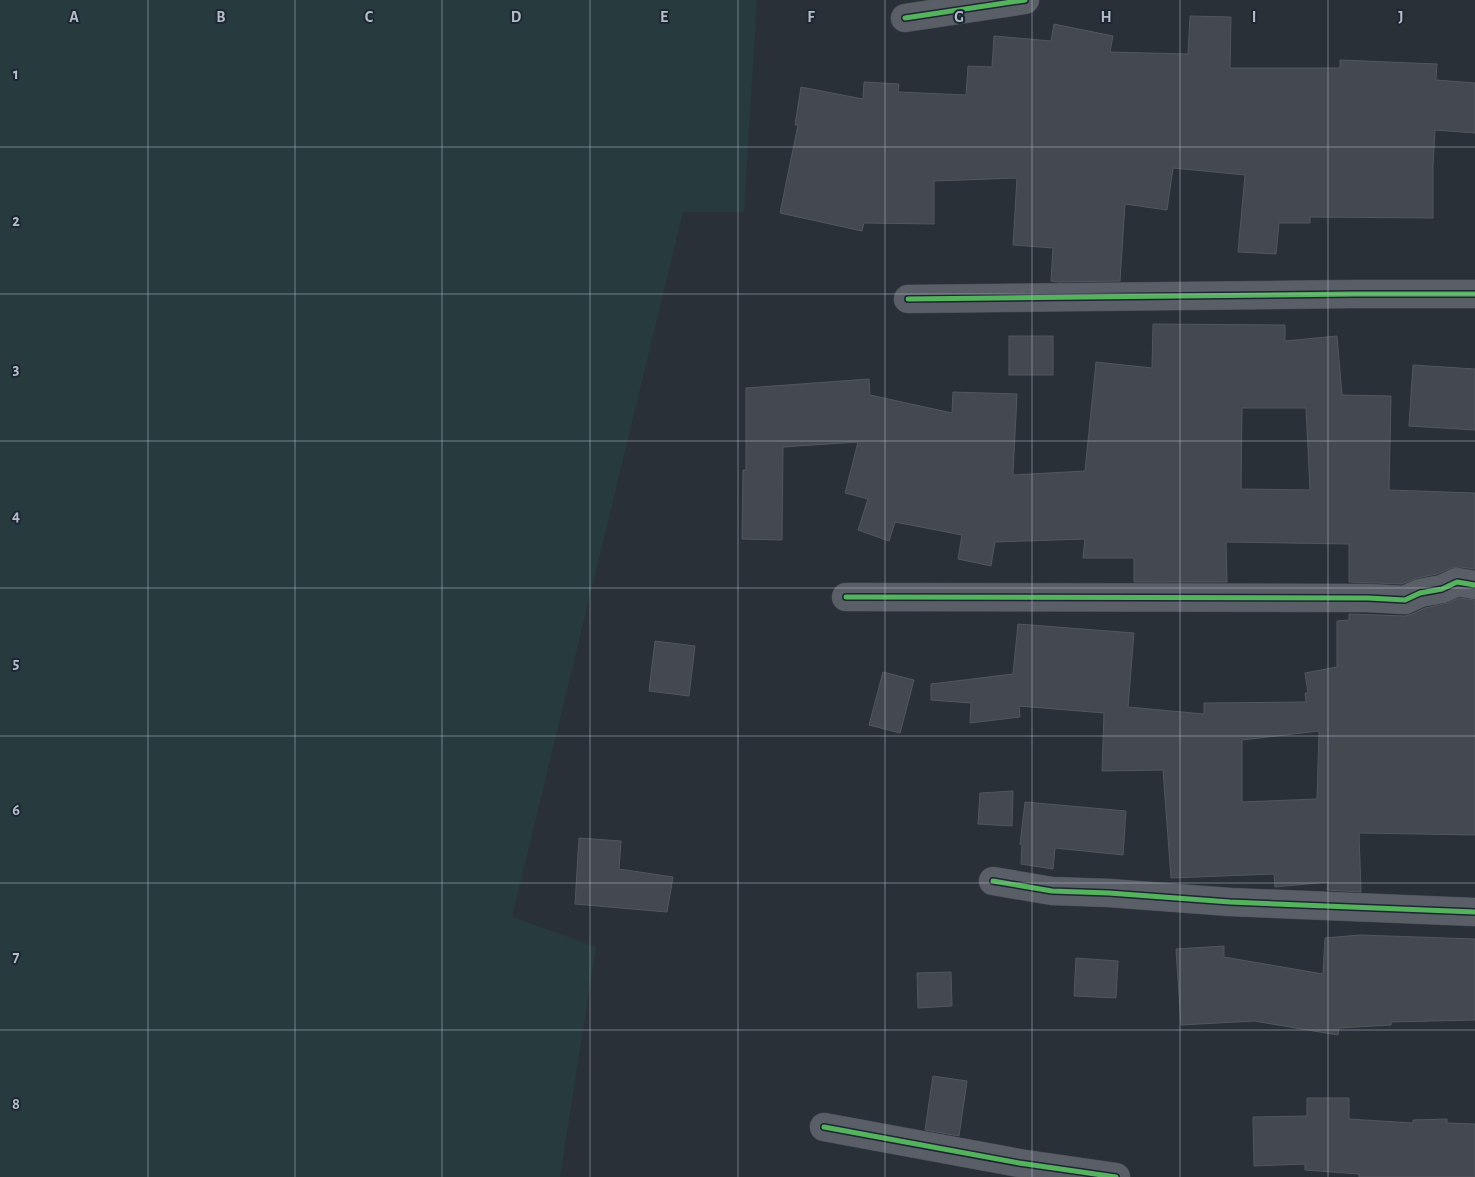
<svg xmlns="http://www.w3.org/2000/svg" width="1475" height="1177" font-family="'Alegreya Sans',sans-serif">
  <rect width="100%" height="100%" fill="#2a3038"/>
  <polygon fill="#273a3e" points="0,0 757,0 744,212 683,212 512,917 596,947 560,1177 0,1177"/>
  <g fill="#444950" stroke="#52575f" fill-rule="evenodd">
    <polygon points="1190,16 1231,17 1230,68 1340,68 1340,60 1437,64 1436,80 1475,83 1475,133 1435,130 1433,167 1433,218 1310,217 1310,223 1279,223 1276,254 1238,252 1245,175 1173,168 1167,210 1125,204 1120,281 1060,282 1051,281 1053,248 1013,245 1017,178 934,181 934,224 864,223 862,231 780,213 798,125 795,125 801,87 863,99 864,82 899,84 898,92 966,95 968,66 992,67 994,36 1051,41 1054,24 1113,36 1110,52 1188,54"/>
    <path d="M1153,324l132,1v16l52,-5 5,59 49,1 -2,94 86,3v76l-15,-2 -9,1 -14,6 -20,4 -15,6 -53,-2v-38l-123,-2 1,40h-93v-24h-51l2,-19 -90,3 -4,24 -33,-7 4,-24 -67,-13 -6,19 -31,-11 10,-31 -23,-6 13,-51 -75,5 -1,93 -40,-1 1,-69h3v-82l123,-9 1,16 82,18 1,-21 64,2 -4,81 72,-4 11,-109 56,6zM1242,408h64l4,82 -69,-1z"/>
    <rect x="1009" y="336" width="44" height="39"/>
    <polygon points="1413,365 1475,369 1475,430 1409,426"/>
    <path d="M1459,598l16,2v235l-116,-2 2,59 -34,-2 1,-8 -53,5 -1,-13 -103,4 -8,-108 -61,1 2,-58 -85,-7 1,11 -50,6 1,-20 -40,-3v-16l82,-10 5,-50 116,9 -6,74 76,7v-11l102,-1 -1,-9h3l-3,-20 32,-6v-46l12,-1v-6l56,2 7,-2 13,-6 23,-5zM1319,731l-2,68 -75,3v-62z"/>
    <polygon points="655,641 695,646 689,696 649,691"/>
    <polygon points="883,672 914,680 900,733 869,725"/>
    <polygon points="1013,791 1012,826 978,824 980,793"/>
    <polygon points="1025,802 1126,811 1123,855 1055,848 1053,869 1021,864 1022,845 1020,844"/>
    <polygon points="579,838 621,841 619,869 673,877 667,912 575,904"/>
    <polygon points="1360,935 1475,939 1475,1020 1391,1022 1391,1025 1339,1028 1338,1035 1254,1021 1181,1025 1176,949 1224,946 1224,957 1323,974 1325,938"/>
    <polygon points="1076,958 1118,961 1116,998 1074,996"/>
    <polygon points="951,972 952,1006 918,1008 917,973"/>
    <polygon points="933,1076 967,1081 959,1136 925,1130"/>
    <polygon points="1307,1098 1349,1098 1349,1119 1413,1123 1413,1120 1447,1119 1447,1123 1475,1124 1475,1177 1359,1177 1359,1174 1305,1170 1305,1164 1254,1166 1253,1117 1307,1116"/>
  </g>
  <g fill="none" stroke-linecap="round" stroke-linejoin="round">
    <g stroke="#484c53" stroke-width="29">
      <g id="minor">
        <polyline points="905,18 1025,0"/>
        <polyline points="908,299 1354,294 1475,294"/>
        <polyline points="846,597 1368,598 1405,600 1420,593 1442,589 1457,582 1475,585"/>
        <polyline points="993,881 1052,891 1109,893 1230,902 1475,912"/>
        <polyline points="824,1127 1019,1163 1116,1177"/>
      </g>
    </g>
    <use href="#minor" stroke="#5a5e66" stroke-width="28"/>
    <g stroke="#1d2633" stroke-width="8">
      <g id="cycleway">
        <polyline points="905,18 1025,0"/>
        <polyline points="908,299 1354,294 1475,294"/>
        <polyline points="846,597 1368,598 1405,600 1420,593 1442,589 1457,582 1475,585"/>
        <polyline points="993,881 1052,891 1109,893 1230,902 1475,912"/>
        <polyline points="824,1127 1019,1163 1116,1177"/>
      </g>
    </g>
    <use href="#cycleway" stroke="#56b35d" stroke-width="5"/>
  </g>
  <path fill="none" stroke="#b4bcc9" stroke-width="1" stroke-opacity="0.55" d="M148,0v1177M295,0v1177M442,0v1177M590,0v1177M738,0v1177M885,0v1177M1032,0v1177M1180,0v1177M1328,0v1177M0,147h1475M0,294h1475M0,441h1475M0,588h1475M0,736h1475M0,883h1475M0,1030h1475"/>
  <g font-size="16" text-anchor="middle" font-weight="bold" fill="#b4bcc9" stroke="#1d2633" stroke-width="4" stroke-linejoin="round" paint-order="stroke">
    <text x="74" y="22">A</text>
    <text x="221" y="22">B</text>
    <text x="369" y="22">C</text>
    <text x="516" y="22">D</text>
    <text x="664" y="22">E</text>
    <text x="811" y="22">F</text>
    <text x="959" y="22">G</text>
    <text x="1106" y="22">H</text>
    <text x="1254" y="22">I</text>
    <text x="1401" y="22">J</text>
    <text x="16" y="79">1</text>
    <text x="16" y="226">2</text>
    <text x="16" y="374">3</text>
    <text x="16" y="521">4</text>
    <text x="16" y="668">5</text>
    <text x="16" y="815">6</text>
    <text x="16" y="962">7</text>
    <text x="16" y="1109">8</text>
  </g>
</svg>
